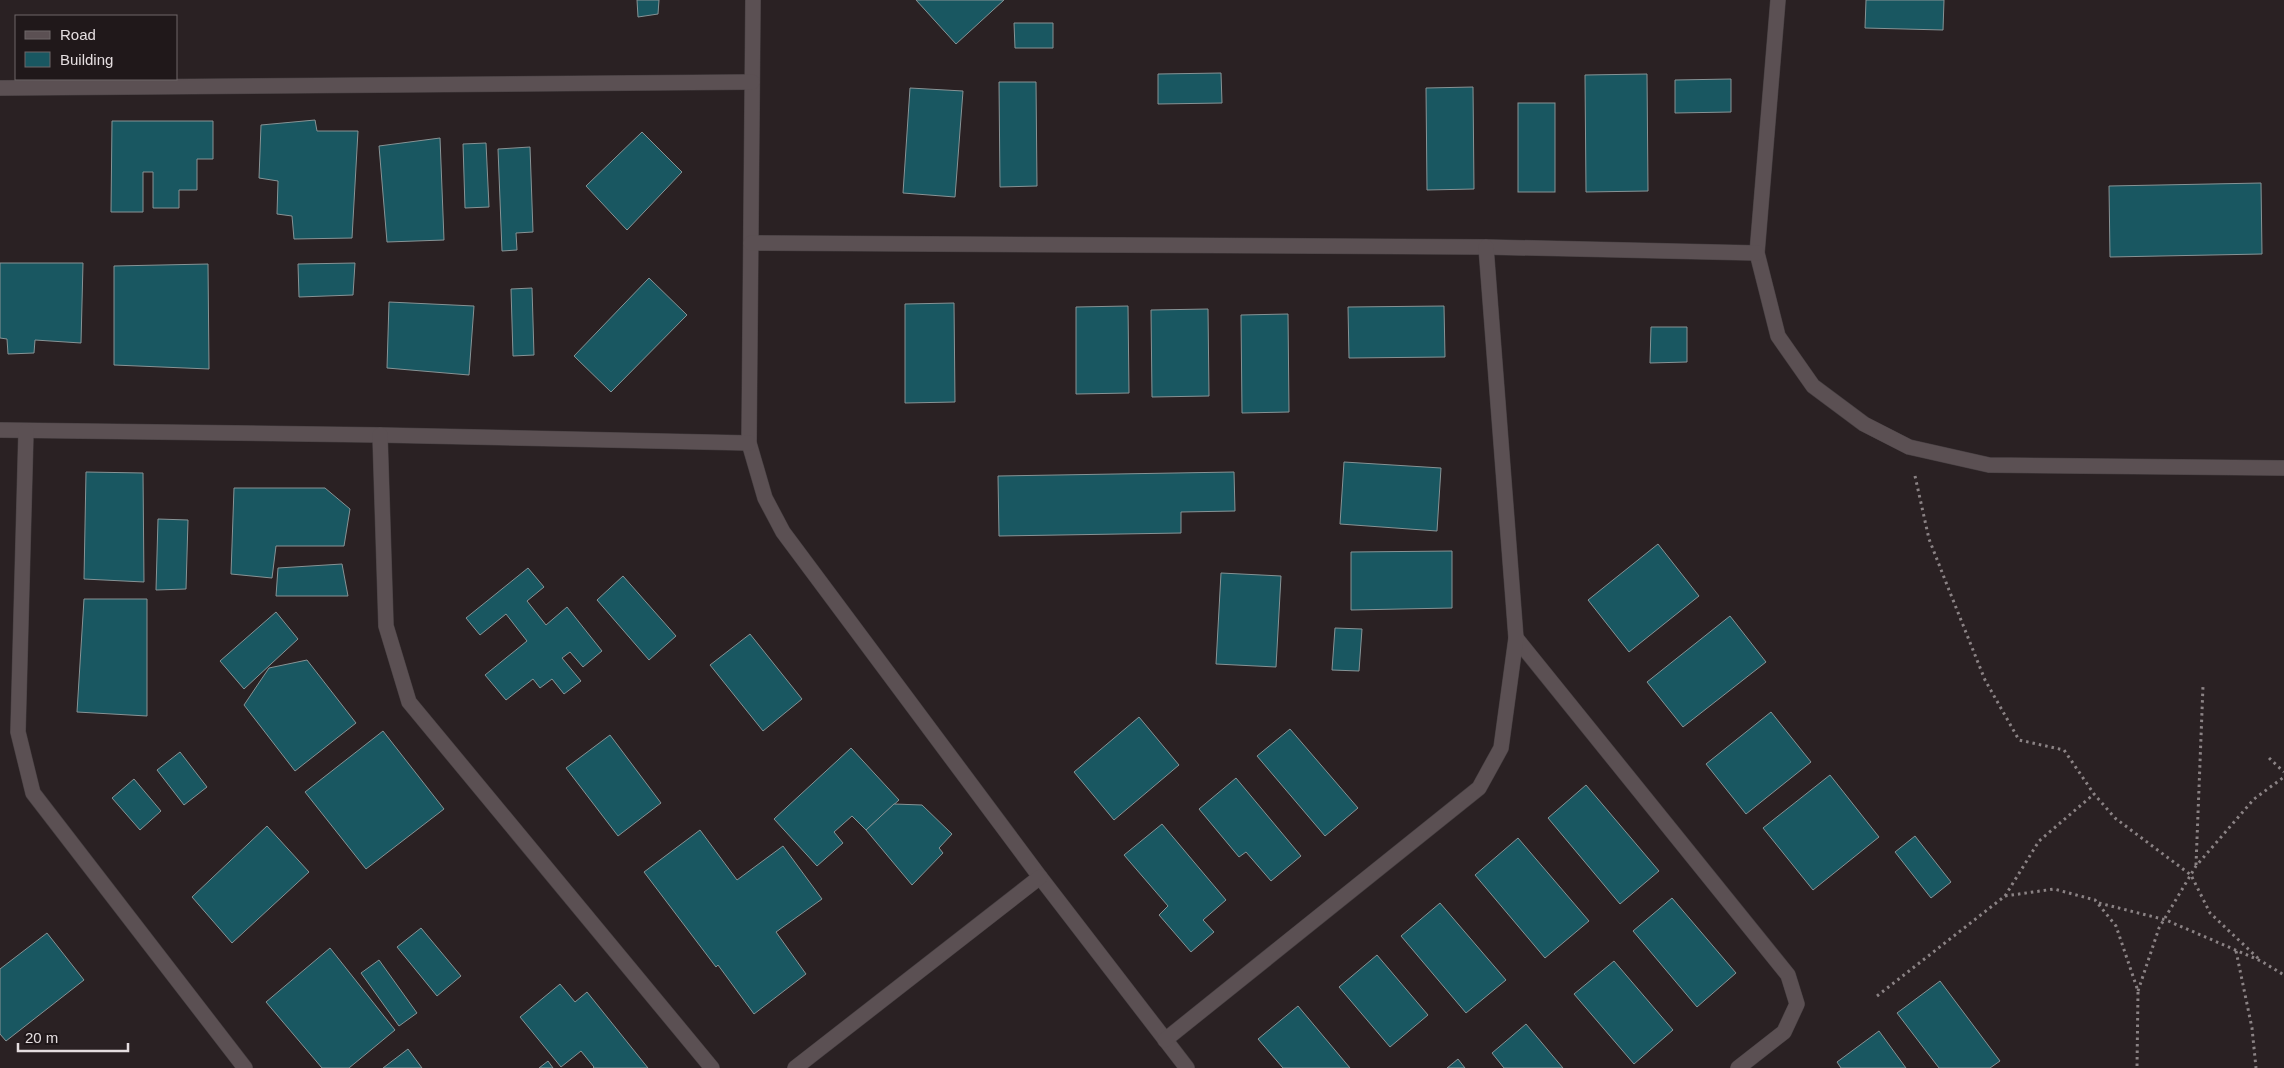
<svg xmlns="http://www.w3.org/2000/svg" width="2284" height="1068" font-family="Arial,sans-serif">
  <rect width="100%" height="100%" fill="#2a2123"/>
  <g fill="#195761" stroke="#879395">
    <polygon points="637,0 659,0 658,14 638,17"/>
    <polygon points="916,0 1004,0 956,44"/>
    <polygon points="1866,0 1944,0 1943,30 1865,28"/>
    <polygon points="1014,23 1053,23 1053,48 1015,48"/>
    <polygon points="1221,73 1222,103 1158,104 1158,74"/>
    <polygon points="1647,74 1648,191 1586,192 1585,75"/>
    <polygon points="1731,79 1731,112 1675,113 1675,80"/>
    <polygon points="999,82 1036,82 1037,186 1000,187"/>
    <polygon points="1473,87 1474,189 1427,190 1426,88"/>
    <polygon points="910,88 963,91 955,197 903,193"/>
    <rect x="1518" y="103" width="37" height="89"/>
    <polygon points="315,120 317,131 358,131 352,238 294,239 292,216 277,214 278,181 259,178 261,125"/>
    <polygon points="112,121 213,121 213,159 197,159 197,190 179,190 179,208 153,208 153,172 143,172 143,212 111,212"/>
    <polygon points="642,132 682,172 627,230 586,186"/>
    <polygon points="440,138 444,240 387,242 379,146"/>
    <polygon points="486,143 489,207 465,208 463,144"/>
    <polygon points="530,147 533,232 516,233 517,250 502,251 498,149"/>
    <polygon points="2261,183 2262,254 2110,257 2109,186"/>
    <polygon points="0,263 83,263 81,343 35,340 34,353 8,354 7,339 0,338"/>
    <polygon points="355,263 353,295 299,297 298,264"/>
    <polygon points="208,264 209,369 114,365 114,266"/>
    <polygon points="649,278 687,315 611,392 574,356"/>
    <polygon points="532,288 534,355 513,356 511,289"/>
    <polygon points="389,302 474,306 469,375 387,368"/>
    <polygon points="954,303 955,402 905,403 905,304"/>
    <polygon points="1128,306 1129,393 1076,394 1076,307"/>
    <polygon points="1444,306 1445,357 1349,358 1348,307"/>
    <polygon points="1208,309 1209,396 1152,397 1151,310"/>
    <polygon points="1288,314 1289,412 1242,413 1241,315"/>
    <polygon points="1651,327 1687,327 1687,362 1650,363"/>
    <polygon points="1344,462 1441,468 1437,531 1340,524"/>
    <polygon points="86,472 143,473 144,582 84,579"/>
    <polygon points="1234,472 1235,511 1181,512 1181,533 999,536 998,476"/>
    <polygon points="234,488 325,488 350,509 344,546 276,546 272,578 231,574"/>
    <polygon points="158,519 188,520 186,589 156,590"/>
    <polygon points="1658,544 1699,596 1629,652 1588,600"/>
    <polygon points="1452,551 1452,608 1351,610 1351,552"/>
    <polygon points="342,564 348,596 276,596 278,568"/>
    <polygon points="528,568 544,587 527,601 546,625 567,607 602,651 583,667 570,652 562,658 581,681 564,694 552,679 540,688 533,679 506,700 485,675 527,641 506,614 480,635 466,618"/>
    <polygon points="1221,573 1281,576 1276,667 1216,664"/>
    <polygon points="623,576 676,636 649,660 597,600"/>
    <polygon points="84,599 147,599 147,716 77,712"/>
    <polygon points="276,612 298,639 244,689 220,661"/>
    <polygon points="1730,616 1766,662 1683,727 1647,682"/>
    <polygon points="1335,628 1362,629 1359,671 1332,670"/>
    <polygon points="750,634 802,699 763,731 710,665"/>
    <polygon points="307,660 356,723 295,771 244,705 269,668"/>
    <polygon points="1771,712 1811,762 1746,814 1706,764"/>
    <polygon points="1139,717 1179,765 1114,820 1074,772"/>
    <polygon points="1290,729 1358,808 1325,836 1257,756"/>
    <polygon points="383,731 444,809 366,869 305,792"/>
    <polygon points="610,735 661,803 618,836 566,768"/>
    <polygon points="851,748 899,800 866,830 852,816 834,832 843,843 817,866 774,819"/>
    <polygon points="180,752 207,787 184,805 157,770"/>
    <polygon points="1830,775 1879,837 1813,890 1763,828"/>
    <polygon points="1236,778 1301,856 1271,881 1246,852 1239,857 1199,809"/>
    <polygon points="134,779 161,811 140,830 112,798"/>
    <polygon points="1586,785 1659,871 1620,904 1548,818"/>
    <polygon points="894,804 922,805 952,834 939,848 943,853 912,885 866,830"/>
    <polygon points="1162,824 1226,900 1203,920 1214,932 1191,952 1159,915 1168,906 1124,855"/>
    <polygon points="267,826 309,872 232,943 192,897"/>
    <polygon points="700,830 737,880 783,846 822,899 776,932 806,974 754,1014 718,965 716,967 644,872"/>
    <polygon points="1915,836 1951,882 1931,898 1895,852"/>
    <polygon points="1518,838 1589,921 1545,958 1475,875"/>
    <polygon points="1672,898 1736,973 1697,1007 1633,931"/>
    <polygon points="1440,903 1506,980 1466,1013 1401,936"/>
    <polygon points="421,928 461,976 437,996 397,947"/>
    <polygon points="47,933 84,980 6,1041 0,1034 0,969"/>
    <polygon points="330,948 395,1030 349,1068 322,1068 266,1002"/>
    <polygon points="1377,955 1428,1015 1390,1047 1339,987"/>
    <polygon points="379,960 417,1013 399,1026 361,973"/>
    <polygon points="1614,961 1673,1030 1634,1064 1574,994"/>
    <polygon points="1940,981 2000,1061 1990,1068 1939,1068 1897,1013"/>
    <polygon points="560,984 575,1002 587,992 648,1068 593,1068 594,1067 581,1051 561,1067 520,1017"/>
    <polygon points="1298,1006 1350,1068 1283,1068 1258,1039"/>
    <polygon points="1526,1024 1563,1068 1504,1068 1492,1053"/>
    <polygon points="1879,1031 1906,1068 1841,1068 1837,1062"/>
    <polygon points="408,1049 422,1068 383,1068"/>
    <polygon points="1458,1059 1465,1068 1447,1068"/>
    <polygon points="548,1061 553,1068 539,1068"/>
  </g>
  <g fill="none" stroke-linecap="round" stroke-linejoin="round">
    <g stroke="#453e40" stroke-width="16">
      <g id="street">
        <polyline points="753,0 749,443 765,498 783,532 1040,877 1187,1068"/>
        <polyline points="1778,0 1757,253 1778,336 1813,386 1864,424 1909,447 1989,465 2284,468"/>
        <polyline points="0,88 752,82"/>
        <polyline points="751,243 1486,247 1757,253"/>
        <polyline points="0,430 380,435 749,443"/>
        <polyline points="26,431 18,732 33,793 245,1068"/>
        <polyline points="380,435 386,626 409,702 712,1068"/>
        <polyline points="1516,638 1788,975 1797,1004 1784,1032 1738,1068"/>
        <polyline points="1165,1040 1479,788 1501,748 1516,638 1486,247"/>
        <polyline points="795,1068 1040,877"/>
      </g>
    </g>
    <g stroke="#8b8385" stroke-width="3" stroke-dasharray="2.5 4" stroke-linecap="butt">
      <polyline points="1915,476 1929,539 1949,590 1985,680 2019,740 2064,750 2094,794 2115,818 2191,875 2210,913 2261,961"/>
      <polyline points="2269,758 2284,772"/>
      <polyline points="2196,865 2203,686"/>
      <polyline points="2005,896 2039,841 2094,794"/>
      <polyline points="2099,903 2166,920 2261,961 2284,975"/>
      <polyline points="2236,951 2252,1028 2256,1068"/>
      <polyline points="2138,991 2159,928 2196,866 2254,799 2284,777"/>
      <polyline points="1877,996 2005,896 2054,889 2095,900 2116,926 2138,991 2137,1068"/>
    </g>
    <use href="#street" stroke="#5b5053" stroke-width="15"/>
  </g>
  <rect x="15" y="15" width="162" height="65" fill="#20181a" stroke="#6f6769"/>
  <rect x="25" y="31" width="25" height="8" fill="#5b5053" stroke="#6f6769"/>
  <text x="60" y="40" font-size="15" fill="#e5dee0">Road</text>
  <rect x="25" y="52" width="25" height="15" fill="#195761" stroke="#6f6769"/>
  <text x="60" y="65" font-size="15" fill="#e5dee0">Building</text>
  <path d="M18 1043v8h110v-8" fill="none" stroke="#e5dee0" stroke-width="2.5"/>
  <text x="25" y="1043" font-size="15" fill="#e5dee0" stroke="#20181a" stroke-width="4" paint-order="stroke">20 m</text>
</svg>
